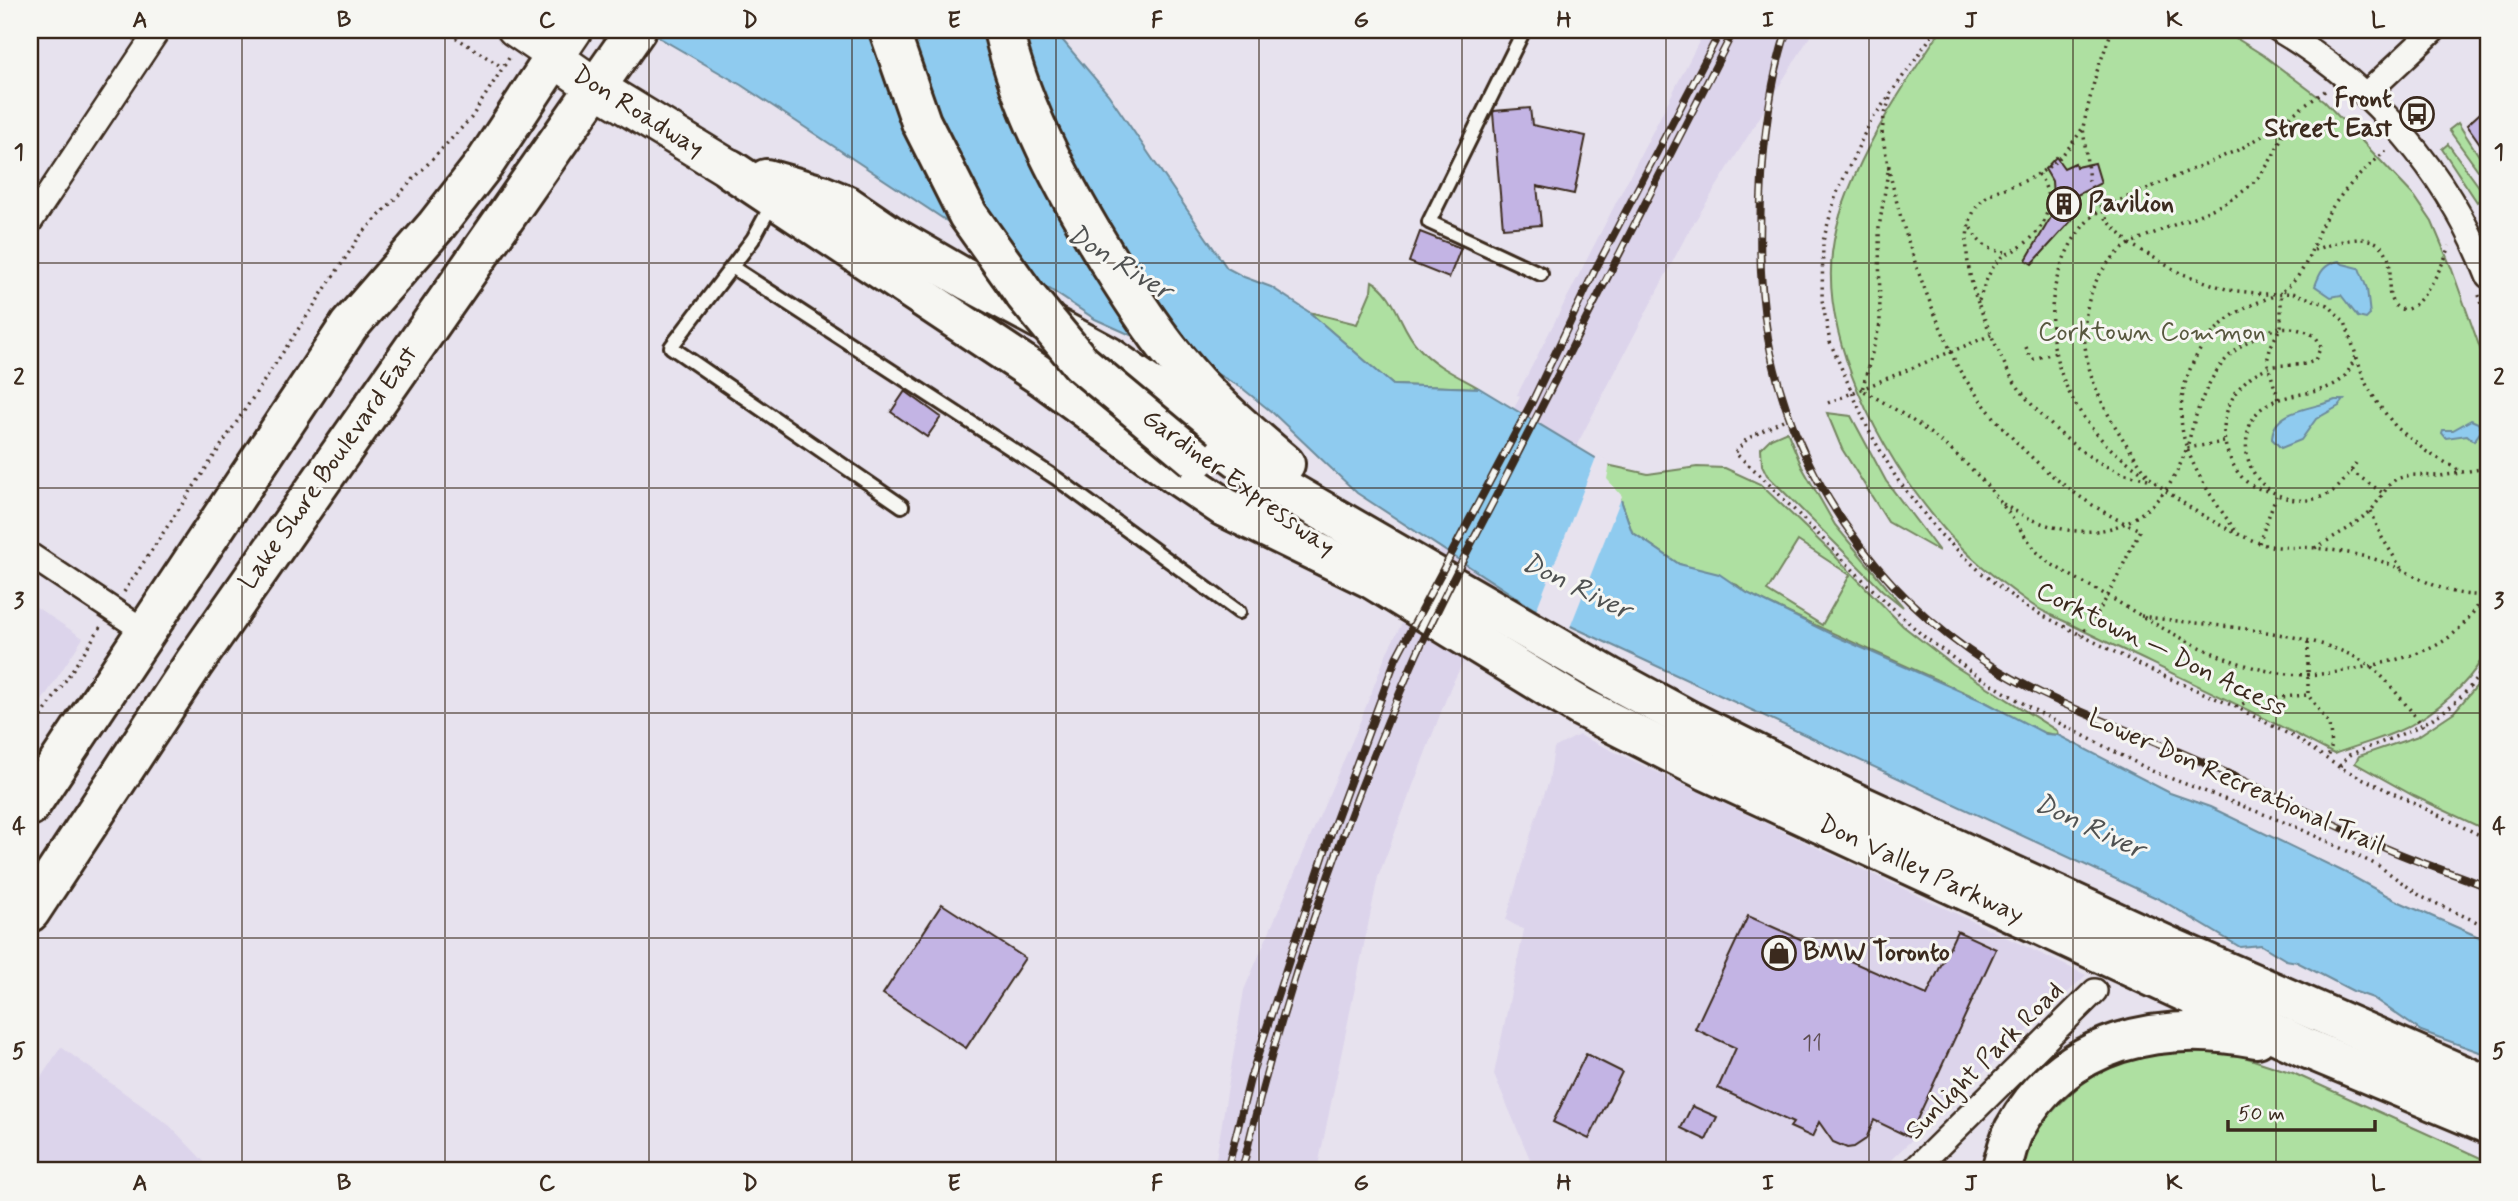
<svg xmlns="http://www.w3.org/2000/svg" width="2518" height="1201" font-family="Mynerve,sans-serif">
  <rect width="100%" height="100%" fill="#e7e2ee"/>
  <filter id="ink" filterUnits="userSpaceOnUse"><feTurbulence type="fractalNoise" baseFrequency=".0143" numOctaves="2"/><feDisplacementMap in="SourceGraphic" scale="14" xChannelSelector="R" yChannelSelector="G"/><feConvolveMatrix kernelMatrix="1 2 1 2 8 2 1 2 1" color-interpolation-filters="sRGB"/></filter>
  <g filter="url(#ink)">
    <g fill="#dcd4eb">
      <polygon points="1705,30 1814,30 1687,234 1451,686 1378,877 1317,1171 1214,1171 1244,990 1356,732 1387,652 1520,397 1517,395"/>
      <polygon points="30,603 83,638 30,719"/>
      <polygon points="1579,735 2086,975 1879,1171 1535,1171 1494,1074 1524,930 1506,920 1535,820 1549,781 1554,748"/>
      <polygon points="61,1047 170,1126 213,1171 30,1171 30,1094"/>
    </g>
    <g fill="#aee0a1" stroke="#748560" stroke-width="2" fill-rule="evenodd">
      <path d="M1941,30h282l40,25 61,46 91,96 17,25 19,45 30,84 7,27v270c-15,31 -43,56 -72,74 -20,13 -58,23 -82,32 -67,-36 -135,-68 -204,-101 -22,-10 -44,-21 -66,-32 -11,-5 -23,-10 -33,-17 -32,-23 -66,-49 -91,-80 -59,-69 -124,-190 -106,-284 13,-71 67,-151 107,-210z"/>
      <polygon points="2458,123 2488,170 2488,184 2449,130"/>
      <polygon points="2448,144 2485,195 2477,202 2442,149"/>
      <path d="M1372,281c24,13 28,48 47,67 16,18 39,28 60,40l-86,-3 -84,-73 48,12 14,-33z"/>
      <polygon points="1827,413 1851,416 1886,481 1939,551 1888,522 1842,449"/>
      <polygon points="1787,431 1802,467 1835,525 1903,607 1882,590 1767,475 1762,465 1761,448 1771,438"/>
      <path d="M1607,465l41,9 49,-7 28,1 35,16 70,67 73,75 50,39 104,66 1,4c-26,-1 -50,-22 -73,-33 -79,-37 -160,-71 -238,-109l-10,-8 -58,-21 -47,-32 -11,-32 -18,-21zM1798,541l52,34 -28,50 -55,-34z"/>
      <polygon points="2488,673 2488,831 2414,796 2355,763 2359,756 2418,736 2454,712"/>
      <path d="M2188,1048l38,3 67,22 190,86 -14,12h-450c7,-41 61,-94 100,-108 22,-8 46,-11 69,-15z"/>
    </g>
    <g fill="#8fcbef" stroke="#6d8b9b" stroke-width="2">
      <polygon points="646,30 1054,30 1108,94 1227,268 1244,277 1271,287 1309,312 1393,385 1479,388 1607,465 1603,479 1621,500 1632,532 1679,564 1719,574 1747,593 1835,636 1985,702 2046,734 2058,735 2170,793 2210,807 2346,873 2395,900 2488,941 2488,1055 2421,1031 2373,998 2353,991 2297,962 2286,960 2261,945 2240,947 2163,901 1534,609 1357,493 1273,413 1242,388 1173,349 1133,336 1095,319 741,85"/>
      <path d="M2339,261l4,3 16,4 8,21 3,26 -4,4 -8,-2 -17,-22 -10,2 -16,-11c5,-14 9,-22 24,-25z"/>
      <path d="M2335,400h9l-5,6 -23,13 -15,21 -20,8 -9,-9c0,-30 42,-30 63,-39z"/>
      <polygon points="2471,420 2478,423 2481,431 2474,441 2467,435 2446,438 2442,433 2443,430 2453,430"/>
    </g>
    <polygon fill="#e7e2ee" points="1597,455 1610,463 1607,479 1622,496 1569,630 1535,613"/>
    <g fill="#c3b4e4" stroke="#3b2a1e" stroke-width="2">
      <polygon points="2488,106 2488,155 2467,125"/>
      <polygon points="1530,108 1532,125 1586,136 1574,194 1537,186 1541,225 1503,228 1493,113 1494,111"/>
      <polygon points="2056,157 2064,168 2075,163 2076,167 2095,163 2101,183 2077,195 2072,220 2032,264 2026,260 2054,212 2052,181 2045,169"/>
      <polygon points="1420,232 1461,248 1449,278 1409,262"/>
      <polygon points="905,391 941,417 927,437 891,412"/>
      <polygon points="942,904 1025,958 966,1048 883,994"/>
      <polygon points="1748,916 1927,995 1957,931 1996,949 1909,1137 1874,1120 1866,1139 1854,1147 1847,1148 1833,1142 1819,1122 1812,1137 1790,1127 1793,1123 1718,1088 1736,1048 1695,1029"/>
      <polygon points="1586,1054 1622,1072 1589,1139 1553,1122"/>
      <polygon points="1692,1106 1717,1117 1706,1140 1681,1128"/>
    </g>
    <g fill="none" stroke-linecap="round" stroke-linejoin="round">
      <g stroke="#3b2a1e" stroke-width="18">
        <g id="service">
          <polyline points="1524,30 1429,222 1541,274"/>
          <polyline points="773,202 753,239 671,347 902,506"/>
          <polyline points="732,267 1056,478 1239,612"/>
        </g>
      </g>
      <g stroke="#3b2a1e" stroke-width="28">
        <g id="minor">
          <path d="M2279,30c94,56 170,144 209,246"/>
          <polyline points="2366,94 2434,30"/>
          <polyline points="30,222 158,30"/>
          <polyline points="30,555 146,632"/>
          <polyline points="1913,1171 2095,991"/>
        </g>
      </g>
      <g stroke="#3b2a1e" stroke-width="35">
        <polyline id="tertiary" points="513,30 554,58"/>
      </g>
      <g stroke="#3b2a1e" stroke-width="42">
        <polyline id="primary" points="573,30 554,58 597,88 730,169"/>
      </g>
      <g stroke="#3b2a1e" stroke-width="44">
        <g id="trunk">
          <polyline points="30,806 349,326 436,226 485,163 554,58"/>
          <polyline points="30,912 194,663 636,30"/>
        </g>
      </g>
      <g stroke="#3b2a1e" stroke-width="44">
        <g id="motorway">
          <path d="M1003,30c20,84 63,162 108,235 24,38 48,75 77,108 29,34 64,63 97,91"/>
          <polyline points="730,169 1044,378 1175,474 1224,507 1372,579 1581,707 1707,771 2306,1048 2488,1124"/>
          <polyline points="766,179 822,195 846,205 890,235 969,281 1108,356 1167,398 1225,448 1264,477 1609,677 1690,721 1847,799 2170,947 2488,1086"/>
          <path d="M2001,1171c4,-13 7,-29 13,-41 50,-92 148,-110 243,-92"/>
        </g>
      </g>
      <g stroke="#3b2a1e" stroke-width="3.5" stroke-dasharray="2 5" stroke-linecap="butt">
        <polyline points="444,30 502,67"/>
        <polyline points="1936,30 1869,124 1836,195 1823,241 1822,300 1830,342 1869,431 1897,479 1939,533 1983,574 2026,607 2150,670 2236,707 2294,737 2339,767 2488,839"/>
        <polyline points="2112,30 2096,74 2083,127 2089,181 2107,220 2130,244 2180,273 2229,290 2264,294 2293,293 2328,305 2345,322 2365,382 2378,404 2396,427 2427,452 2462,472 2488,468"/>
        <path d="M2325,91l-64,46 -21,12 -131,56c-30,14 -50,56 -55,87 -10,57 13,114 54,154 12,12 28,21 42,32 32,27 69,49 109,65 19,7 38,3 57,5 19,2 39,6 58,11 44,13 65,39 114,36"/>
        <path d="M1890,98l-6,19 -2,15c11,69 33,139 62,203 6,13 10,27 18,39 43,65 105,125 178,156 -18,35 -33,77 -60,105"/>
        <path d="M1889,165l-10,63 1,96 -18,66c44,24 86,53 120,90 21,23 37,49 56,73l10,9c19,12 40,23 60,34 51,31 119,72 180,78 32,3 64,-4 95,-11 53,-13 72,-21 102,-68"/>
        <path d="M2038,174c19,25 10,53 -15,71 -7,5 -16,8 -23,14 -12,12 -16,28 -22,44 10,24 19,47 31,70 20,35 69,83 108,98 10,4 21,5 31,8"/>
        <path d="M1971,228c7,16 20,24 38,24"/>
        <path d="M2314,250c27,-10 75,-26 76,21 0,10 -3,23 3,32 21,28 52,-44 57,-57"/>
        <path d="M2283,291c22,-17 26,-35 36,-60 14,-32 41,-58 67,-80"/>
        <polyline points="2479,295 2488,323"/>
        <path d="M1978,303c-11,-30 -22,-84 9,-107 10,-7 24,-9 35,-14 27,-11 45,-29 60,-53"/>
        <polyline points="2026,347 2030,357 2034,359 2056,352"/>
        <path d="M2356,357c-5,8 -8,17 -15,23 -28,22 -79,6 -92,48 -15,51 38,90 83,64 10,-7 18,-19 24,-29"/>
        <polyline points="2278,399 2267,361 2271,346 2281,326 2281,294"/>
        <polyline points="1828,403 1991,335"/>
        <polyline points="1783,420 1747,439 1735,453 1759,474 1870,587 1922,635 1973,673 2036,711 2152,771 2294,826 2379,866 2422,897 2488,927"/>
        <path d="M2224,442l-37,6c11,-45 26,-93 73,-113 13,-6 22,-10 36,-6 12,3 21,5 25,18l-6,13c-15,9 -33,2 -48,8 -36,13 -53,57 -37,90 8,18 19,31 40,33"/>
        <polyline points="2351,471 2383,493"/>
        <path d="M2147,474c-39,-55 -81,-116 -54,-186 7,-17 20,-34 37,-44 10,-6 23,-10 34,-15 68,-28 101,-35 124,-111"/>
        <path d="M2003,504c54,34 116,43 161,-12 10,-12 17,-29 23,-44"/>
        <polyline points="2371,511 2381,536 2401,568"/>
        <path d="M2235,530c-18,-25 -36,-50 -47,-79 -19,-49 3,-106 44,-135 13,-9 29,-15 44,-21"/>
        <polyline points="2259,543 2276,496"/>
        <polyline points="2315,548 2349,528 2371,511 2389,485 2396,479 2410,475 2440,476 2460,473"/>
        <polyline points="124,592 360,236 471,118 509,58"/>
        <path d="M2141,616c68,11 166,12 225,47 17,10 43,46 57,63"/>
        <polyline points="2308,642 2308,695 2329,724 2332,745 2328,758"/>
        <polyline points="2236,707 2253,699 2308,695"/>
        <polyline points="30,734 102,625"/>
        <path d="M2340,766l9,-11c59,-24 104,-34 139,-94"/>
        <polyline points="2483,1171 2488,1166"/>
      </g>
      <use href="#service" stroke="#f6f6f2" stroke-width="12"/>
      <use href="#minor" stroke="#f6f6f2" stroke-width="23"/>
      <use href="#tertiary" stroke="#f6f6f2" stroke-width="30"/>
      <use href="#primary" stroke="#f6f6f2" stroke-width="37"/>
      <use href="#trunk" stroke="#f6f6f2" stroke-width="38"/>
      <use href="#motorway" stroke="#f6f6f2" stroke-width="38"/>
      <g stroke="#3b2a1e" stroke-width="8">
        <g id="rail">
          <path d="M1787,30c-18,54 -24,112 -26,169 -2,47 -1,93 7,139 24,134 107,254 222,327 68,43 146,66 219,100 58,26 114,55 172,81 35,16 72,27 107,41"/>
          <polyline points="1227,1171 1250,1079 1296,939 1331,833 1396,658 1533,400 1594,272 1721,30"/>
          <path d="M1242,1171c39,-169 99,-345 169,-504 29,-67 65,-131 98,-196 74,-148 150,-294 225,-441"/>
        </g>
      </g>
      <use href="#rail" stroke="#f6f6f2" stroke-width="5" stroke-dasharray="16" stroke-linecap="butt"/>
      <g stroke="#3b2a1e" stroke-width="44" stroke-linecap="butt">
        <polyline id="motorway-bridge" points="889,30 921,122 968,215 1025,295 1081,363 1196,459"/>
      </g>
      <use href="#motorway-bridge" stroke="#f6f6f2" stroke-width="38"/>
    </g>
  </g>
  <path fill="none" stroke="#3b2a1e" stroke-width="2" stroke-opacity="0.55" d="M242,30v1141M445,30v1141M649,30v1141M852,30v1141M1056,30v1141M1259,30v1141M1462,30v1141M1666,30v1141M1869,30v1141M2073,30v1141M2276,30v1141M30,263h2458M30,488h2458M30,713h2458M30,938h2458"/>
  <defs>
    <g id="bus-ring" transform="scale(1.75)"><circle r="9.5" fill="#f6f6f2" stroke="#3b2a1e" stroke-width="1.5"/><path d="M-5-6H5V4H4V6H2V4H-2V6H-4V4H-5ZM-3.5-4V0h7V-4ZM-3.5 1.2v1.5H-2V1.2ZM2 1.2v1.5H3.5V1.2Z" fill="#3b2a1e"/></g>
    <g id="building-ring" transform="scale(1.75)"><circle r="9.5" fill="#f6f6f2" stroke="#3b2a1e" stroke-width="1.5"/><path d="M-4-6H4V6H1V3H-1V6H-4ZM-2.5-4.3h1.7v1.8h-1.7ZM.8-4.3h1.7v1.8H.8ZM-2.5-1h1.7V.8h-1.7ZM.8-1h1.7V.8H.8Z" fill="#3b2a1e"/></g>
    <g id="shop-ring" transform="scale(1.75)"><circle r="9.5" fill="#f6f6f2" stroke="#3b2a1e" stroke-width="1.5"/><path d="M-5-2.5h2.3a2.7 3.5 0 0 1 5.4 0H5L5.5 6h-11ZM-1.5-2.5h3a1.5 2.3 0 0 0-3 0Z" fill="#3b2a1e"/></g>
  </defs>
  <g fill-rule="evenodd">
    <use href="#bus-ring" x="2417" y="114"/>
    <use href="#building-ring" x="2064" y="204"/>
    <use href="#shop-ring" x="1779" y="953"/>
  </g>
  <g text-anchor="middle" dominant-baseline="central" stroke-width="6" stroke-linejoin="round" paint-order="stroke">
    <g font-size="23" fill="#5d4c50">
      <text x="1812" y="1044">11</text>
    </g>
    <g font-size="26" font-weight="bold" fill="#3b2a1e" stroke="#f6f6f2" text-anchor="start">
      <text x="2392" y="99" text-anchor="end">Front<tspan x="2392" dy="30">Street East</tspan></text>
      <text x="2088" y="204">Pavilion</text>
      <text x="1803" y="953">BMW Toronto</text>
    </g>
    <g font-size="26" fill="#3b2a1e" stroke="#f6f6f2">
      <text transform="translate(638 112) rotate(32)">Don Roadway</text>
      <text transform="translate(329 468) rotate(-55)">Lake Shore Boulevard East</text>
      <text transform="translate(1238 483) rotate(36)">Gardiner Expressway</text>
      <text transform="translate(2161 650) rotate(26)">Corktown — Don Access</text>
      <text transform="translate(2236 782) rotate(24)">Lower Don Recreational Trail</text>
      <text transform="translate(1921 870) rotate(25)">Don Valley Parkway</text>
      <text transform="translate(1985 1061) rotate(-45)">Sunlight Park Road</text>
    </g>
    <g font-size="26" fill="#58583f" stroke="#f6f6f2">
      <text x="2152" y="333">Corktown Common</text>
    </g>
    <g font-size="28" font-style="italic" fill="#505252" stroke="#f6f6f2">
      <text transform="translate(1119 263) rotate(32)">Don River</text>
      <text transform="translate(1576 587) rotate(26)">Don River</text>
      <text transform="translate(2089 827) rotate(25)">Don River</text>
    </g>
  </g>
  <rect width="2518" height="1201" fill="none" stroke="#f6f6f2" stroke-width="77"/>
  <path d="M2228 1120v10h147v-10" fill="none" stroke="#3b2a1e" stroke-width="3.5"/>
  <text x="2238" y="1120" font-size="21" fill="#3b2a1e" stroke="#f6f6f2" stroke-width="5" paint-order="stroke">50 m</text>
  <rect x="38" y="38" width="2442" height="1124" fill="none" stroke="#3b2a1e" stroke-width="2.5"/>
  <g font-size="23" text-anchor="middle" font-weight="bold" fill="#3b2a1e">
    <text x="140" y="27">A</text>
    <text x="344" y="27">B</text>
    <text x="547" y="27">C</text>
    <text x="750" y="27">D</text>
    <text x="954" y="27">E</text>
    <text x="1157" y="27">F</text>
    <text x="1361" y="27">G</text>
    <text x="1564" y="27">H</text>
    <text x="1768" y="27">I</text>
    <text x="1971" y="27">J</text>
    <text x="2174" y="27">K</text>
    <text x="2378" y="27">L</text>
    <text x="19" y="159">1</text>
    <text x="2499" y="159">1</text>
    <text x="19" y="384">2</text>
    <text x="2499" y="384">2</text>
    <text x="19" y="608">3</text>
    <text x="2499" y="608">3</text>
    <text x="19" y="833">4</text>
    <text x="2499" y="833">4</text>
    <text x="19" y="1058">5</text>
    <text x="2499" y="1058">5</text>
    <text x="140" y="1190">A</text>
    <text x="344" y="1190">B</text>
    <text x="547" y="1190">C</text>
    <text x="750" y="1190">D</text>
    <text x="954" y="1190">E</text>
    <text x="1157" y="1190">F</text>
    <text x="1361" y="1190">G</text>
    <text x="1564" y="1190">H</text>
    <text x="1768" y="1190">I</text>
    <text x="1971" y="1190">J</text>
    <text x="2174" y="1190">K</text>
    <text x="2378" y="1190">L</text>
  </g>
</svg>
